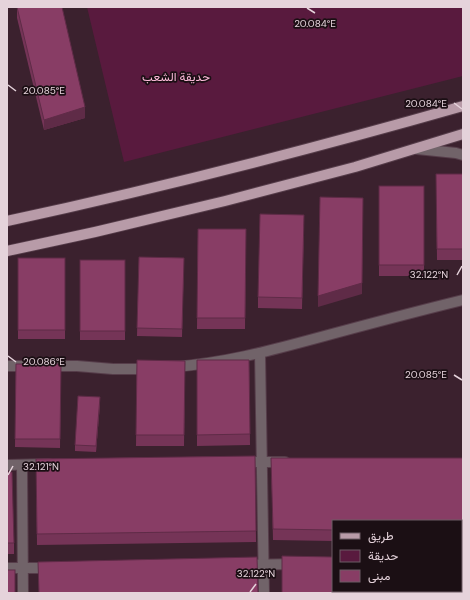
<svg xmlns="http://www.w3.org/2000/svg" width="470" height="600" font-family="'DM Sans',Vazirmatn,sans-serif">
  <rect width="100%" height="100%" fill="#3b212e"/>
  <polygon fill="#591a3e" points="87,7 463,7 463,76 124,162"/>
  <g fill="none" stroke-linecap="round" stroke-linejoin="round">
    <g stroke="#563d4a" stroke-width="12">
      <g id="minor">
        <polyline points="417,149 456,153 463,155"/>
        <polyline points="260,353 264,593"/>
        <polyline points="7,366 29,366"/>
        <polyline points="47,366 77,366 113,369 149,369"/>
        <path d="M171,367c50,-3 98,-16 146,-29 48,-13 97,-26 146,-38"/>
        <polyline points="243,462 285,462"/>
        <polyline points="7,465 49,464"/>
        <polyline points="22,465 23,593"/>
        <polyline points="245,565 295,564"/>
        <polyline points="7,568 51,568"/>
      </g>
    </g>
    <g stroke="#563d4a" stroke-width="12">
      <g id="major">
        <path d="M7,221c153,-33 305,-72 456,-115"/>
        <polyline points="7,251 95,232 225,201 355,167 463,134"/>
      </g>
    </g>
    <use href="#minor" stroke="#716369" stroke-width="10"/>
    <use href="#major" stroke="#b89ba8" stroke-width="10"/>
  </g>
  <g fill="#753457">
    <polygon points="17,7 85,118 44,130 17,18"/>
    <polygon points="436,174 463,174 463,260 437,260"/>
    <rect x="379" y="186" width="45" height="90"/>
    <polygon points="304,226 302,309 258,308 258,297"/>
    <polygon points="198,229 246,229 245,329 197,329"/>
    <polygon points="139,257 184,258 182,337 137,336"/>
    <rect x="18" y="258" width="47" height="81"/>
    <rect x="80" y="260" width="45" height="80"/>
    <polygon points="137,360 185,361 184,446 136,446"/>
    <polygon points="197,360 249,360 250,445 197,446"/>
    <polygon points="16,364 61,364 60,448 15,447"/>
    <polygon points="100,404 96,452 75,451 75,445"/>
    <polygon points="255,456 256,542 37,545 36,459"/>
    <polygon points="271,458 463,458 463,543 461,543 461,521 333,521 333,541 273,540"/>
    <polygon points="7,472 14,543 14,554 7,554"/>
  </g>
  <g fill="#5f2b47">
    <polygon points="85,107 85,118 44,130 44,120"/>
    <polygon points="363,198 362,294 318,307 318,296"/>
    <polygon points="100,397 100,404 96,452 96,446"/>
  </g>
  <g fill="#883d65" stroke="#5f2b47">
    <polygon points="17,7 62,7 85,107 44,120"/>
    <polygon points="436,174 463,174 463,249 437,249"/>
    <rect x="379" y="186" width="45" height="79"/>
    <polygon points="320,197 363,198 362,283 318,296"/>
    <polygon points="260,214 304,215 302,298 258,297"/>
    <polygon points="198,229 246,229 245,318 197,318"/>
    <polygon points="139,257 184,258 182,329 137,328"/>
    <rect x="18" y="258" width="47" height="72"/>
    <rect x="80" y="260" width="45" height="71"/>
    <polygon points="137,360 185,361 184,435 136,435"/>
    <polygon points="197,360 249,360 250,434 197,435"/>
    <polygon points="16,364 61,364 60,439 15,439"/>
    <polygon points="78,396 100,397 96,446 75,445"/>
    <polygon points="255,456 256,531 37,534 36,459"/>
    <polygon points="271,458 463,458 463,532 461,532 461,521 333,521 333,530 273,529"/>
    <polygon points="7,472 12,472 14,543 7,543"/>
    <polygon points="282,556 333,557 333,591 461,591 461,558 463,558 463,593 282,593"/>
    <polygon points="257,557 258,593 39,593 38,562"/>
    <rect x="7" y="570" width="8" height="23"/>
  </g>
  <path fill="none" stroke="#e5d3db" stroke-width="1.5" d="M307,8l8,5M8,85l8,6M454,103l8,6M457,275l5,-9M8,356l8,6M454,375l8,5M8,475l5,-9M250,592l6,-8"/>
  <g text-anchor="middle" dominant-baseline="central" stroke-width="3.5" stroke-linejoin="round" paint-order="stroke">
    <g font-size="12" fill="#fdbbda" stroke="#1b0f14">
      <text x="176" y="77">حديقة الشعب</text>
    </g>
  </g>
  <g font-size="10" text-anchor="middle" fill="#e5d3db" stroke="#1b0f14" stroke-width="3.5" stroke-linejoin="round" paint-order="stroke">
    <text x="315" y="27">20.084°E</text>
    <text x="44" y="94">20.085°E</text>
    <text x="426" y="107">20.084°E</text>
    <text x="429" y="278">32.122°N</text>
    <text x="44" y="365">20.086°E</text>
    <text x="426" y="378">20.085°E</text>
    <text x="41" y="470">32.121°N</text>
    <text x="256" y="577">32.122°N</text>
  </g>
  <rect width="470" height="600" fill="none" stroke="#e5d3db" stroke-width="16"/>
  <rect x="332" y="520" width="130" height="72" fill="#1b0f14" stroke="#6c5d64"/>
  <rect x="340" y="533" width="20" height="6" fill="#b89ba8" stroke="#6c5d64"/>
  <text x="368" y="540" font-size="12" fill="#e5d3db">طريق</text>
  <rect x="340" y="550" width="20" height="12" fill="#591a3e" stroke="#6c5d64"/>
  <text x="368" y="560" font-size="12" fill="#e5d3db">حديقة</text>
  <rect x="340" y="570" width="20" height="12" fill="#883d65" stroke="#6c5d64"/>
  <text x="368" y="580" font-size="12" fill="#e5d3db">مبنى</text>
</svg>
